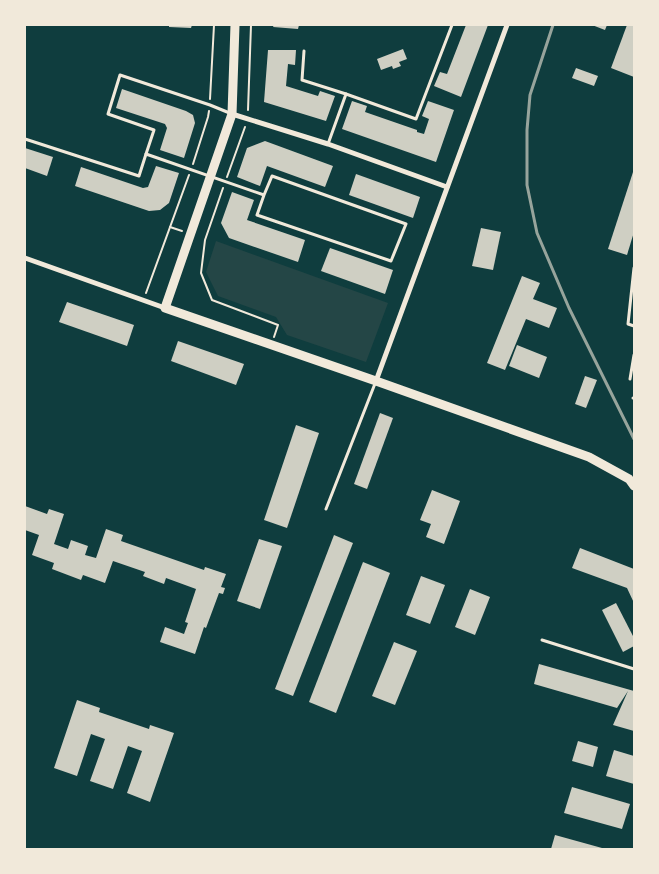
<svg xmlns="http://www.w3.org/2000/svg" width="659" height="874" font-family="'Times New Roman',serif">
  <rect width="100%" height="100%" fill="#0f3d3e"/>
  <polygon fill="#244646" points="216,241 388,303 366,362 287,335 276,317 218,296 206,272"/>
  <g fill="#cfcfc3">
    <polygon points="169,25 192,25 191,28 169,27"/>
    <polygon points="274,25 299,25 298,29 273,27"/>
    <polygon points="466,25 488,25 461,97 434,86 440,72 447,74"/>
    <polygon points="592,25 607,25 605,30"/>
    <polygon points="627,25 634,25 634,77 611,68"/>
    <polygon points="403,49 407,59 399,62 401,66 393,69 392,66 381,70 377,59"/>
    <polygon points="268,50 296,50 295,65 288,64 286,86 318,96 320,91 335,96 326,121 264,102"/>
    <polygon points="576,68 598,76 594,86 572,78"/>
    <polygon points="122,89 186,111 193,115 195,123 184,158 160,150 167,128 165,124 116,108"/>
    <polygon points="352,101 367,106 365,112 417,130 417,132 424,134 429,119 422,116 428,101 454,110 436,162 342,129"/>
    <polygon points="265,141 333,166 325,187 267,166 260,186 237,177 247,148"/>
    <polygon points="25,148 53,157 47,176 25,168"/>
    <polygon points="156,166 179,173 169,203 160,210 149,211 75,186 81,167 143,188 148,187"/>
    <polygon points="634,169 634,232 627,255 608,249"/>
    <polygon points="356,174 420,197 413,218 349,195"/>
    <polygon points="232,192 254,200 247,220 305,240 298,262 229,238 221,223"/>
    <polygon points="481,228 501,232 493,270 472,266"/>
    <polygon points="330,248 393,270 385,294 321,271"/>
    <polygon points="522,276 540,283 533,299 557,308 549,328 526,319 505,370 487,363"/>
    <polygon points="67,302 134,325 127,346 59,322"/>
    <polygon points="178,341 244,364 236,385 171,361"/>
    <polygon points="517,345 547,357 539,378 509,366"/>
    <polygon points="585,376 597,380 586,408 575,404"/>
    <polygon points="380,413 393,418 367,489 354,484"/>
    <polygon points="296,425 319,433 287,528 264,520"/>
    <polygon points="432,490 460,501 444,544 426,537 431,524 420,520"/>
    <polygon points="25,506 47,514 49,509 64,514 54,544 68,549 71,540 88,546 85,555 96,558 106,529 123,535 121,541 204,570 205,567 226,574 221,587 225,588 223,594 219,593 206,628 204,627 195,654 160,642 165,627 184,634 188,623 185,622 196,589 166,578 164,584 143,576 145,572 113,561 105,583 83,575 81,580 52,569 54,563 32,555 39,535 25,530"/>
    <polygon points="334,535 353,543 293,696 275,689"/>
    <polygon points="259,539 282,546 260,609 237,601"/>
    <polygon points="580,548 634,569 634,603 627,588 572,568"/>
    <polygon points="363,562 390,573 336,713 309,702"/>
    <polygon points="421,576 445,585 430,624 406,615"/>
    <polygon points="470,589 490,597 475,635 455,627"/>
    <polygon points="616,603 634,638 634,646 623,652 602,610"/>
    <polygon points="394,642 417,651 395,705 372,696"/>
    <polygon points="539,664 634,691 634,731 613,725 628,691 617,708 534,684"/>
    <polygon points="77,700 100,708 99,712 149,729 150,725 174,733 150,802 127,793 142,751 128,746 113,789 90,781 105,739 91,734 77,776 54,768"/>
    <polygon points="578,741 598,747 593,767 572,761"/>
    <polygon points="614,750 634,756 634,784 606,776"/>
    <polygon points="572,787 630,804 622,829 564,813"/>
    <polygon points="555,835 602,848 602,849 551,849"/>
  </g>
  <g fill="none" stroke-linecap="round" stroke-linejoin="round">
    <g stroke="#f1e9da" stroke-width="2">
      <polyline points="210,99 214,25"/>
      <polyline points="248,110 251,25"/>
      <polyline points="193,164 208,117 209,111"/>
      <polyline points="227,177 245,127"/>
      <polyline points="223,188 205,240 201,273 212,300 278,325 274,337"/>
      <polyline points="170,227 182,231"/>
      <polyline points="146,293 189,175"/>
    </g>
    <g stroke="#f1e9da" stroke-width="3">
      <polyline points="304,51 302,80 346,94 328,144"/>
      <polyline points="346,94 416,119 452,25"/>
      <polyline points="25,139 139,176 146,154 264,195 257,215 391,261 406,224 272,176 264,195"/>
      <polyline points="146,154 154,130 108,114 120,75 210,105 232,114"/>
      <polyline points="634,268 628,324 634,326"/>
      <polyline points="630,379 634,355"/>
      <polyline points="633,398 634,398"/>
      <polyline points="326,509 376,381"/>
      <polyline points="542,640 634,669"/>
    </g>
    <g stroke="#f1e9da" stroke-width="5">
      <polyline points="232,114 328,144 447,187"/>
      <polyline points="25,258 165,308"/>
      <polyline points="376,381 507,25"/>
    </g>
    <polyline stroke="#f1e9da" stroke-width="9" points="235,25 232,114 165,308 376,381 589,457 629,479 634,486"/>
    <polyline stroke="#97a49c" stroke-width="3" points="553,25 530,95 527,130 527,185 537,233 569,308 634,439"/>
  </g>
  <rect width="659" height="874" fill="none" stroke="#f1e9da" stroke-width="52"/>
</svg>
